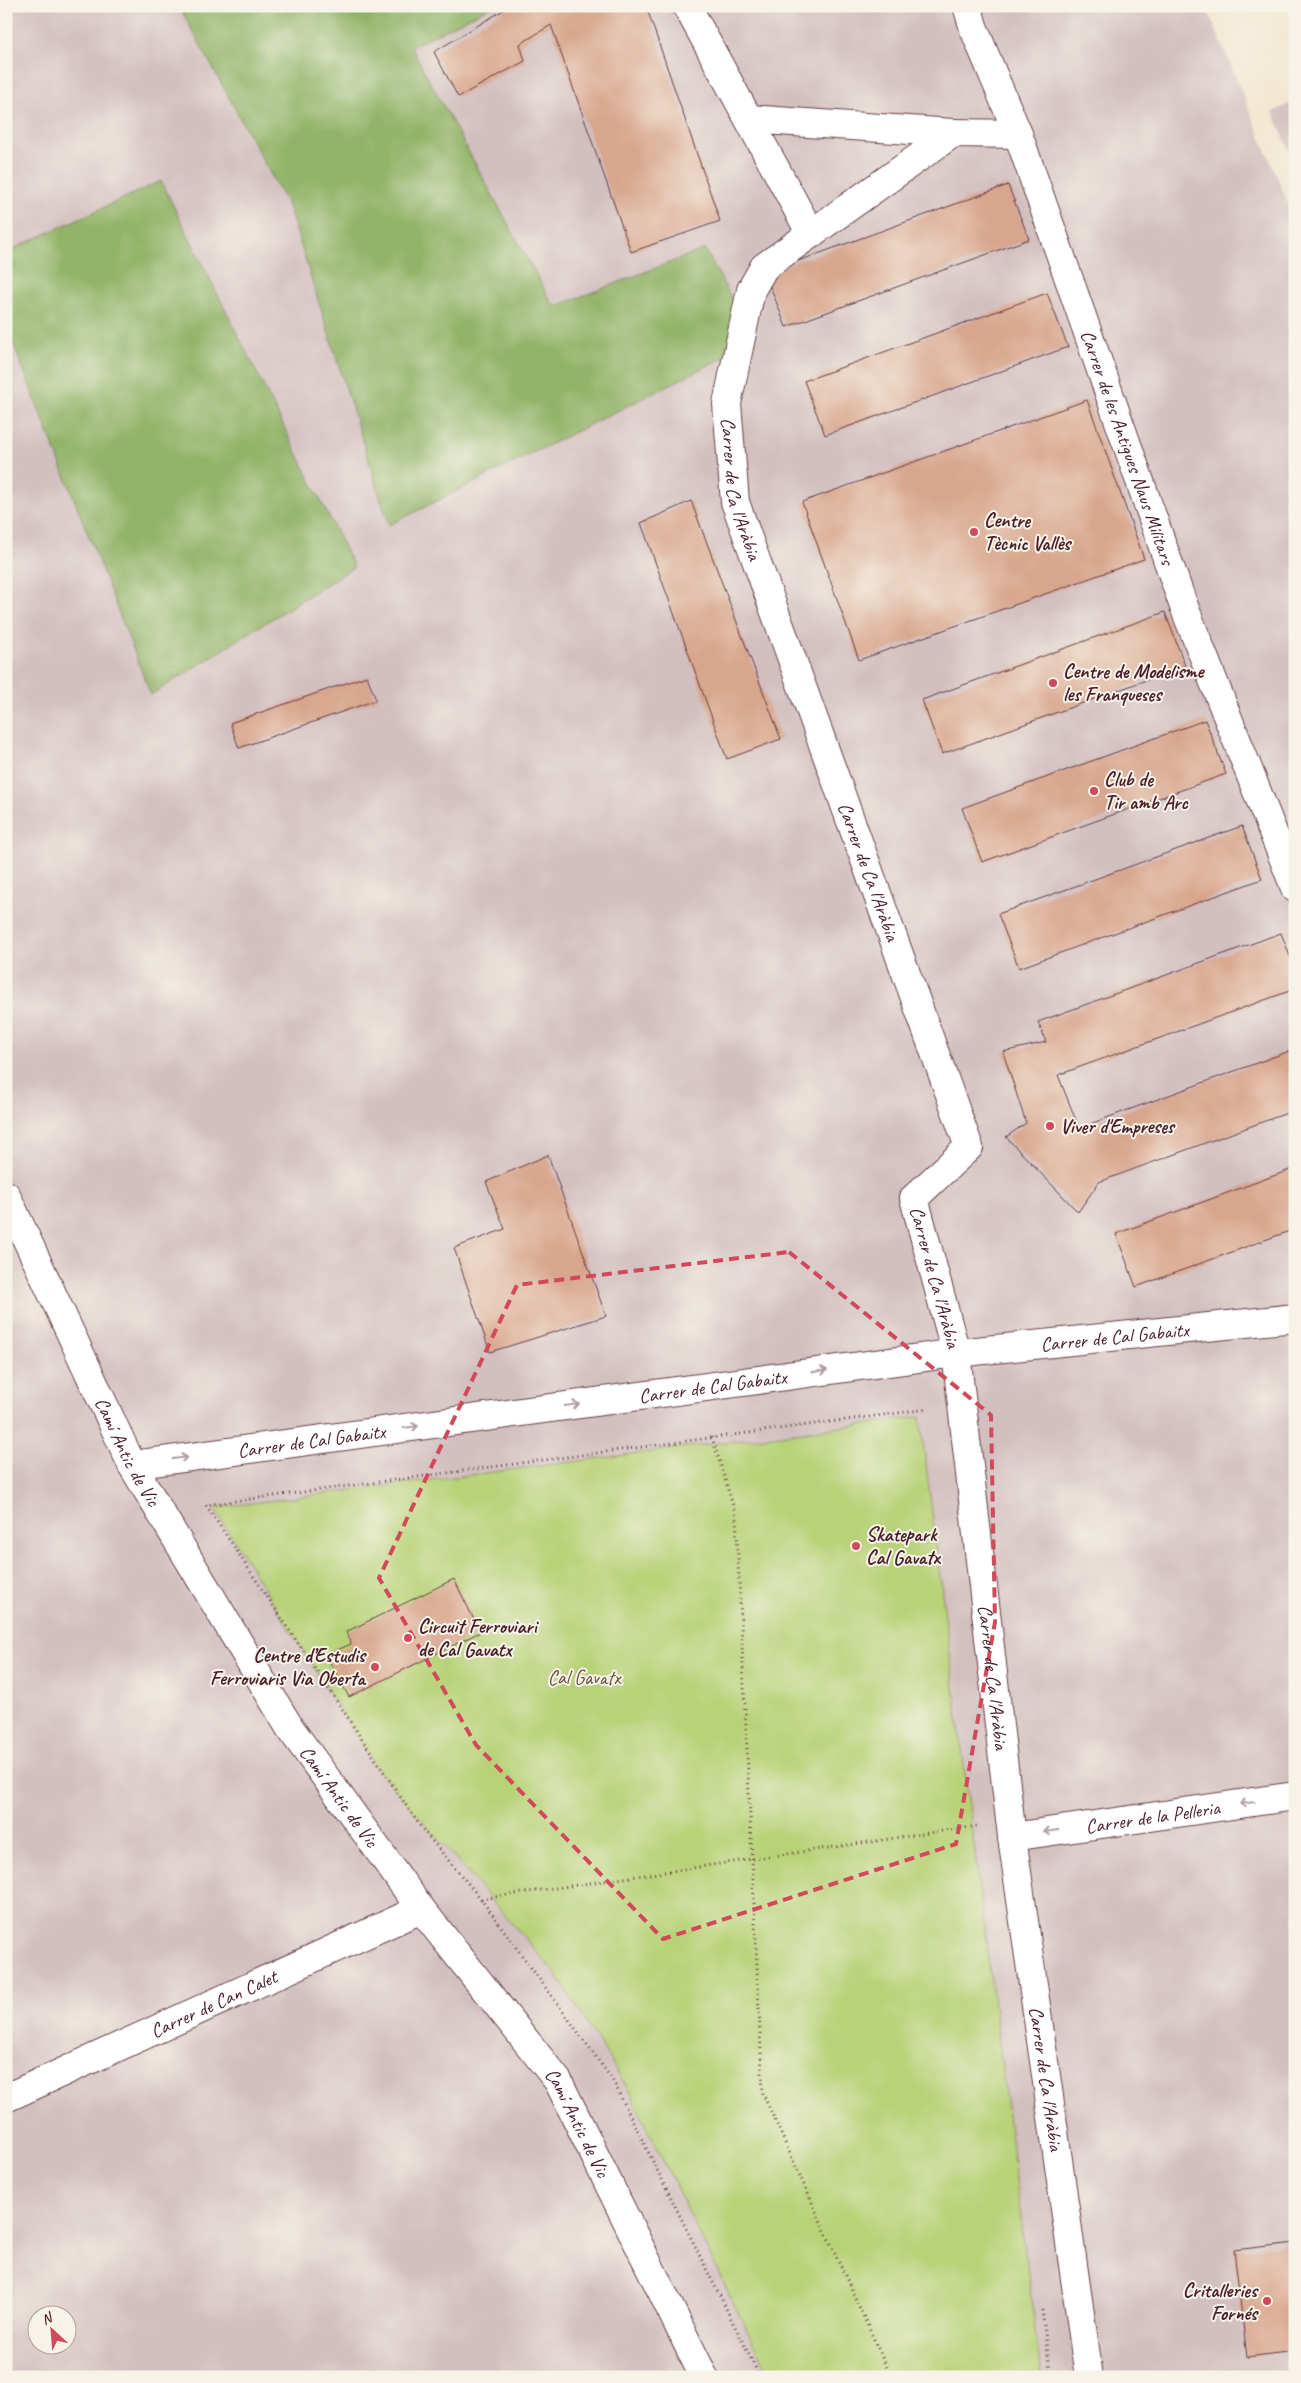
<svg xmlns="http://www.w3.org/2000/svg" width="1301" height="2383" font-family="Caveat,sans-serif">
  <rect width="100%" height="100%" fill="#f7f3e8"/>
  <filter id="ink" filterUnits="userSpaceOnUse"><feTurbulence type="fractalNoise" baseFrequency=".02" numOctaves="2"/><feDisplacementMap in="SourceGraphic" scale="10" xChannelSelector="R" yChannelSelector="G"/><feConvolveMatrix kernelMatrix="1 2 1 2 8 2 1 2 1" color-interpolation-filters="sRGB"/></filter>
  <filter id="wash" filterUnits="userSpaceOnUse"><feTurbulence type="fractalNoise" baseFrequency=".0096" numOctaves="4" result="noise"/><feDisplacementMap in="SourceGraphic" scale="20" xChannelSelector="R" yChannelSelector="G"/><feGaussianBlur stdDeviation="1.12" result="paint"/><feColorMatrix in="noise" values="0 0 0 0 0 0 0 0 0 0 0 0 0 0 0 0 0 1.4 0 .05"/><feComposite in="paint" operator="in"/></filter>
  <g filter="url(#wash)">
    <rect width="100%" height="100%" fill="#f2e6ce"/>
    <g fill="#d2bfc0" fill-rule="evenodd">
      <path d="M6,6h1200l89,214v2157h-1289zM38,2316h30v30h-30z"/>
      <polygon points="1295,101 1295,163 1273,112"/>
    </g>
    <polygon fill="#b7d277" stroke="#807851" points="920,1417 1041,2377 770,2377 628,2089 556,1974 377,1769 214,1508"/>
    <g fill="#91b468" stroke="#6e6a4a">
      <polygon points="179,6 492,6 411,47 554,307 705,249 755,342 389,525 289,208"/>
      <polygon points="161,181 354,567 151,695 6,325 6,252"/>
    </g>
    <g id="blocks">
      <g fill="#d8a68d">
        <polygon points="510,6 646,6 720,221 631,252 551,25 520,44 525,61 458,97 434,52"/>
        <polygon points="1008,185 1029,239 786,327 765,273"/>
        <polygon points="1047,293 1068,347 825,435 804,381"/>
        <polygon points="1087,400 1144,559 859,660 802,502"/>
        <polygon points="691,501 781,739 727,759 641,523"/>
        <polygon points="1165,612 1185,666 942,754 922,700"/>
        <polygon points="367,676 376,700 239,748 230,723"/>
        <polygon points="1205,720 1226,774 982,862 962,808"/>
        <polygon points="1242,826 1262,879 1019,968 998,914"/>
        <polygon points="1281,933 1295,969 1295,989 1058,1075 1079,1128 1295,1049 1295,1110 1099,1182 1078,1212 1006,1137 1026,1123 1003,1052 1046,1042 1038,1022"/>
        <polygon points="548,1155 606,1316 490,1352 454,1248 505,1229 486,1182"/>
        <polygon points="1295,1168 1295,1229 1136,1287 1116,1234"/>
        <polygon points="454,1579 480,1632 349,1697 326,1655 351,1644 346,1632"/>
        <polygon points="1295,2243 1295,2351 1247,2357 1234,2250"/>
      </g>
    </g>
  </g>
  <g filter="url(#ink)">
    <use href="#blocks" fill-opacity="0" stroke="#633d43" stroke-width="1"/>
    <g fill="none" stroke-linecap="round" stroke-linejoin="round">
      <g stroke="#633d43" stroke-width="30">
        <g id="minor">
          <polyline points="687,6 811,234"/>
          <path id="s1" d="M967,6l7,23 44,105 165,470 112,284"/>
          <polyline points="749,119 953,133"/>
          <path id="s2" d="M1018,134l-65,-1 -189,134 -13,23 -24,114 8,98 234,645 -55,51 42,155 56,484 77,540"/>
          <path id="s3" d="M6,1195l126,270 158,263 131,181 137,172 146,296"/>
          <path id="s4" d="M132,1465l824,-112 339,-35"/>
          <path id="s5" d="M1012,1837l283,-41"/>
          <path id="s6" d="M6,2098l415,-189"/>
        </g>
      </g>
      <g stroke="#633d43" stroke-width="3" stroke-dasharray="1 4" stroke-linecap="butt">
        <polyline points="712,1437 736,1515 763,2094 891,2377"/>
        <polyline points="481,1899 977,1826"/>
        <polyline points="1042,2310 1051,2377"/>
        <polyline points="760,2377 612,2079 481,1899 422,1829 206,1505 928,1409"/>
      </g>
      <use href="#minor" stroke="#fff" stroke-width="28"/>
    </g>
    <defs><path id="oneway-shaft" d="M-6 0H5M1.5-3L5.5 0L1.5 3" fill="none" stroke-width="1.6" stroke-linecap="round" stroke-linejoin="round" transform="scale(1.25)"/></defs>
    <g stroke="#ae9aa0">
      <use href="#oneway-shaft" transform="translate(820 1371) rotate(-8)"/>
      <use href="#oneway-shaft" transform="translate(572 1405) rotate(-8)"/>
      <use href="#oneway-shaft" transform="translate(411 1427) rotate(-8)"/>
      <use href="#oneway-shaft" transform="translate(180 1458) rotate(-8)"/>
      <use href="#oneway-shaft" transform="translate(1247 1803) rotate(172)"/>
      <use href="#oneway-shaft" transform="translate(1051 1831) rotate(172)"/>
    </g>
  </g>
  <path fill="none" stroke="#d1495b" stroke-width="4" stroke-dasharray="10 6" stroke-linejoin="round" d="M789,1252l202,163 4,207 -39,222 -293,95 -187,-194 -97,-167 138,-293z"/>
  <g fill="#d1495b" stroke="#f7f3e8" stroke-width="2">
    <circle cx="974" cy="532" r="5"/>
    <circle cx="1053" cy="683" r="5"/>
    <circle cx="1094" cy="791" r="5"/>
    <circle cx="1050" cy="1126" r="5"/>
    <circle cx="856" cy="1546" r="5"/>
    <circle cx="408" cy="1638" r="5"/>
    <circle cx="375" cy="1667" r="5"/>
    <circle cx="1267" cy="2301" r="5"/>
  </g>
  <g text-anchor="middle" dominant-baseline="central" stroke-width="4" stroke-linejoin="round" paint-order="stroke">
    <g font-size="20" fill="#4a1f2b" stroke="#f7f3e8">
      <text stroke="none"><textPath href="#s1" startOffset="470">Carrer de les Antigues Naus Militars</textPath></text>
      <text stroke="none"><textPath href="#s2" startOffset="526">Carrer de Ca l'Aràbia</textPath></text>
      <text stroke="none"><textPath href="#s2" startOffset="931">Carrer de Ca l'Aràbia</textPath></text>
      <text stroke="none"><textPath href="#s2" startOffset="1381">Carrer de Ca l'Aràbia</textPath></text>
      <text stroke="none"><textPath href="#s4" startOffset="991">Carrer de Cal Gabaitx</textPath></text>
      <text stroke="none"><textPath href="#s4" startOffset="586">Carrer de Cal Gabaitx</textPath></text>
      <text stroke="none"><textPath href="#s4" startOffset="181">Carrer de Cal Gabaitx</textPath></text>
      <text stroke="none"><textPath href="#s3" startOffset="284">Camí Antic de Vic</textPath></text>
      <text stroke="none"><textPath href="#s2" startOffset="1786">Carrer de Ca l'Aràbia</textPath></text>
      <text stroke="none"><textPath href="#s3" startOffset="689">Camí Antic de Vic</textPath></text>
      <text stroke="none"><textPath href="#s5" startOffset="142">Carrer de la Pelleria</textPath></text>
      <text stroke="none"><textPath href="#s6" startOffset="228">Carrer de Can Calet</textPath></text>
      <text stroke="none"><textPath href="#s2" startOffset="2191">Carrer de Ca l'Aràbia</textPath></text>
      <text stroke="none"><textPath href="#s3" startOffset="1094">Camí Antic de Vic</textPath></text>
    </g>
    <g font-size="20" font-weight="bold" fill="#4a1f2b" stroke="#f7f3e8" text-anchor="start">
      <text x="984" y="520">Centre<tspan x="984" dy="23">Tècnic Vallès</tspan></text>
      <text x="1063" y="671">Centre de Modelisme<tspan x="1063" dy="23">les Franqueses</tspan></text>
      <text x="1104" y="779">Club de<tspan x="1104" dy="23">Tir amb Arc</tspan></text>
      <text x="1060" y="1126">Viver d'Empreses</text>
      <text x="866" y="1534">Skatepark<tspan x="866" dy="23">Cal Gavatx</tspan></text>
      <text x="418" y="1626">Circuit Ferroviari<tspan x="418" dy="23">de Cal Gavatx</tspan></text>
      <text x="365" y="1655" text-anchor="end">Centre d’Estudis<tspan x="365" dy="23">Ferroviaris Via Oberta</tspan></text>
      <text x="1257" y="2290" text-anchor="end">Critalleries<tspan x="1257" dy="23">Fornés</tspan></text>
    </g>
    <g font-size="20" fill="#654c3e" stroke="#f7f3e8">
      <text x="584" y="1677">Cal Gavatx</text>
    </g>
  </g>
  <rect width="1301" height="2383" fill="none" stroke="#f7f3e8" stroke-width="25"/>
  <g transform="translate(52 2330) rotate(334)"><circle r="24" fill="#f7f3e8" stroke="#b29e9c"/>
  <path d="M0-4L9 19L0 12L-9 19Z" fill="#d1495b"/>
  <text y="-8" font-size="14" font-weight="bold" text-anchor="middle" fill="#4a1f2b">N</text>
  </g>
</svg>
